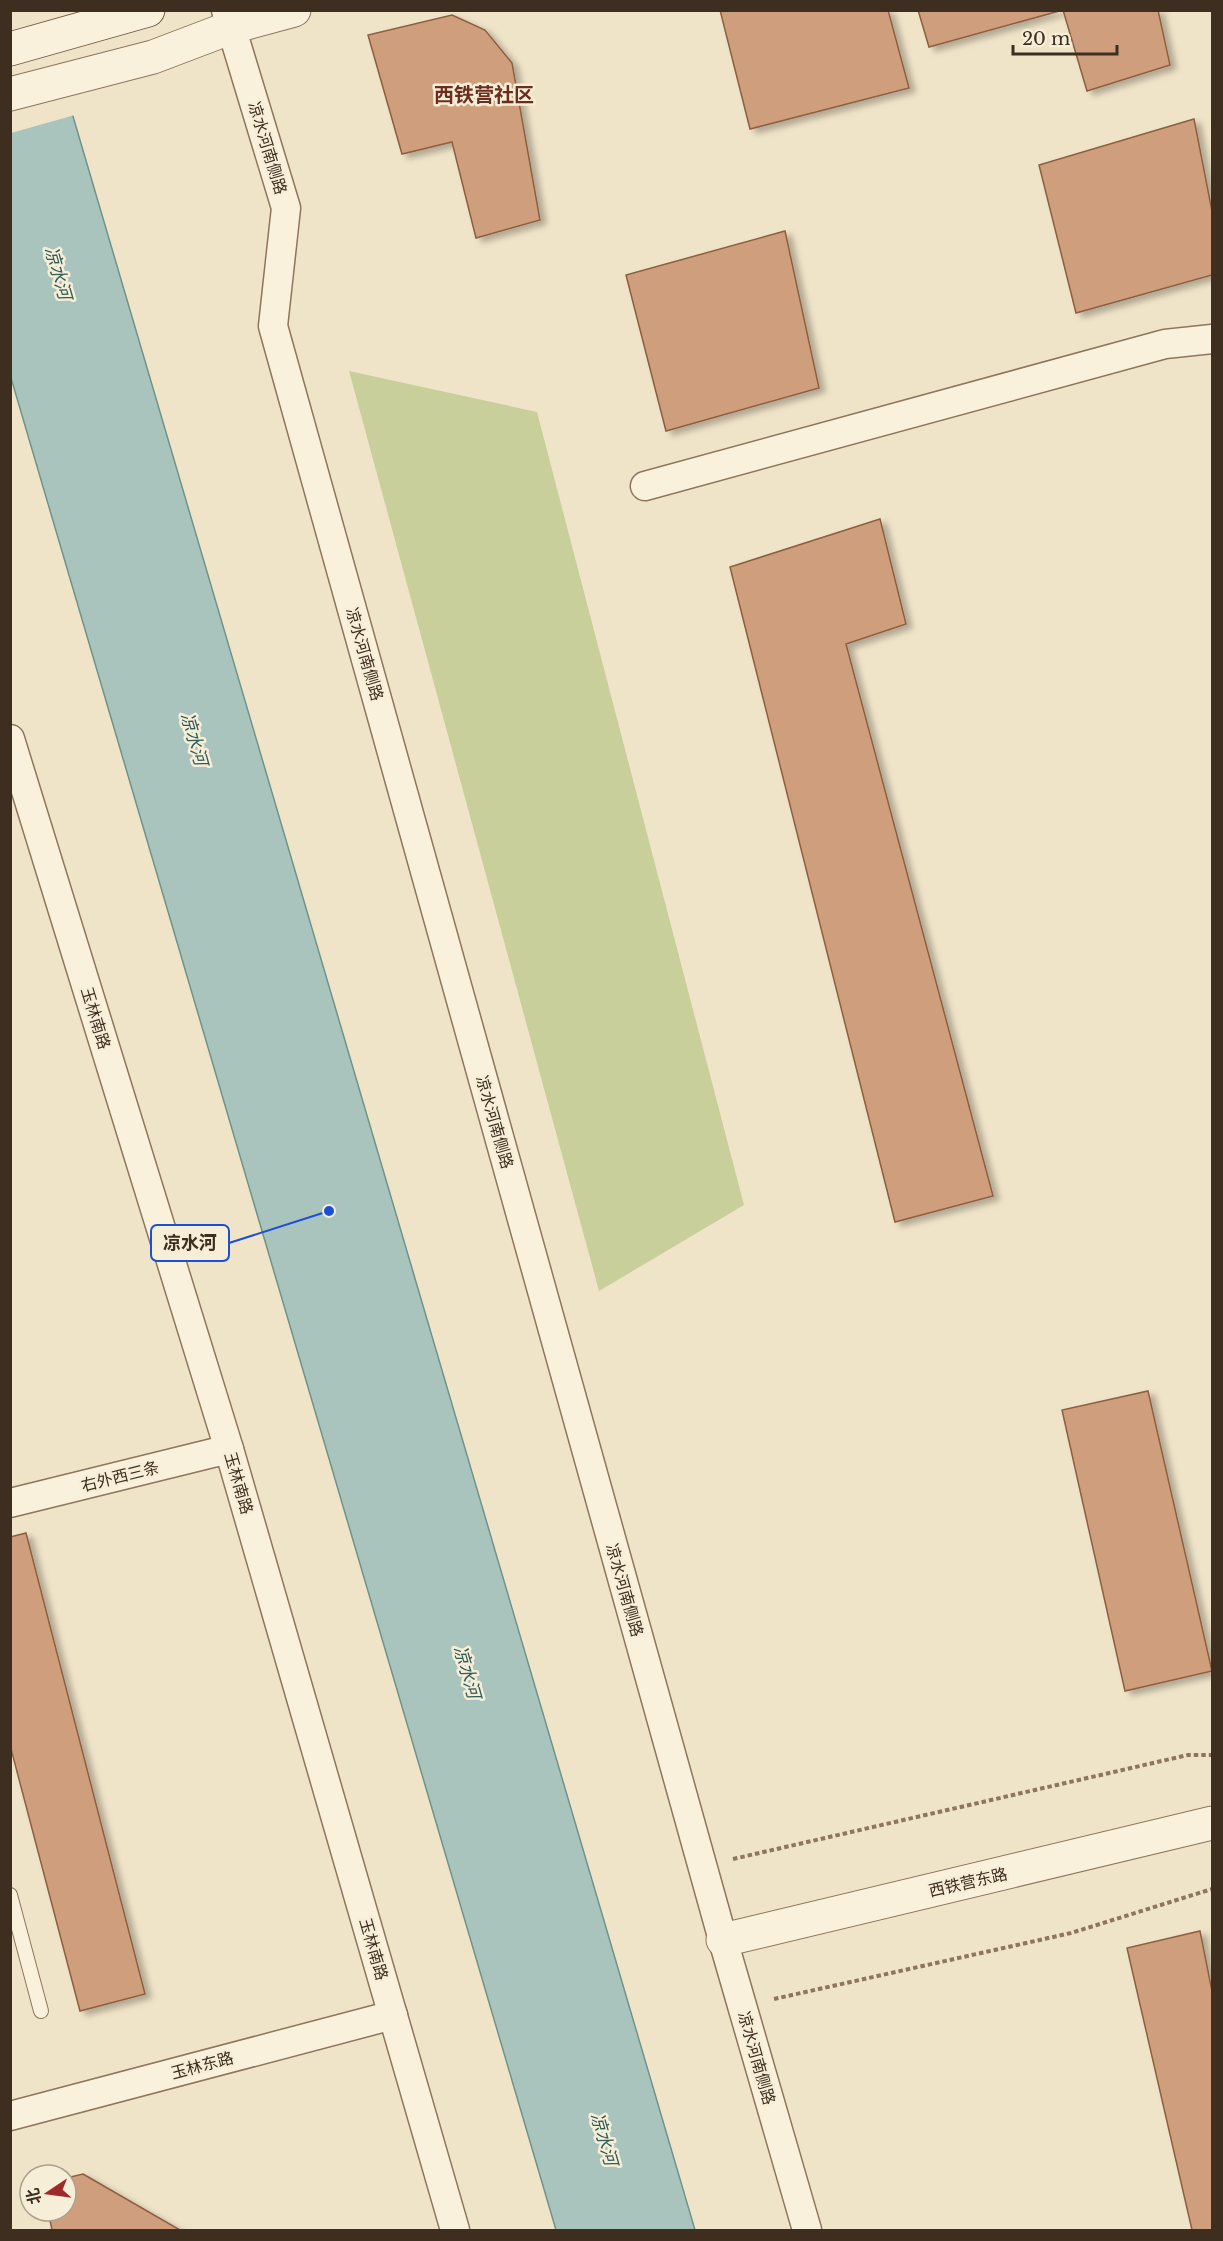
<svg xmlns="http://www.w3.org/2000/svg" width="1223" height="2241" font-family="'Libre Baskerville','Noto Sans SC',serif">
  <defs>
    <filter id="shadow"><feDropShadow dx="6" dy="4" stdDeviation="3" flood-color="#0004"/></filter>
  </defs>
  <rect width="100%" height="100%" fill="#f0e4c8"/>
  <polygon fill="#c9cf9b" points="349,371 537,412 744,1205 599,1291"/>
  <polygon fill="#a9c4bc" stroke="#6f938a" stroke-width="1.5" points="11,11 42,11 695,2230 556,2230 11,378"/>
  <polygon fill="#f0e4c8" points="45,10 75,115 11,133 11,11"/>
  <g fill="#cf9f7d" stroke="#8d5f41" stroke-width="1.5" filter="url(#shadow)">
    <polygon points="720,10 888,10 909,88 750,129"/>
    <polygon points="918,10 1063,10 929,47"/>
    <polygon points="1063,10 1158,10 1170,65 1087,91"/>
    <polygon points="452,15 485,30 512,63 540,220 476,238 452,142 402,154 368,35"/>
    <polygon points="1194,119 1212,211 1212,275 1076,313 1039,165"/>
    <polygon points="785,231 819,388 666,431 626,275"/>
    <polygon points="880,519 906,624 846,644 993,1196 895,1222 730,567"/>
    <polygon points="1148,1391 1212,1671 1125,1691 1062,1410"/>
    <polygon points="26,1533 145,1994 80,2011 10,1745 10,1537"/>
    <polygon points="1200,1931 1212,1991 1212,2230 1192,2230 1127,1948"/>
    <polygon points="83,2174 180,2230 52,2230 48,2211 66,2211 66,2178"/>
  </g>
  <g fill="none" stroke-linecap="round" stroke-linejoin="round">
    <g stroke="#8d765c" stroke-width="16">
      <polyline id="service" points="10,1895 41,2011"/>
    </g>
    <g stroke="#8d765c" stroke-width="31">
      <g id="minor">
        <polyline points="226,10 286,208 273,326 723,1940 807,2230"/>
        <polyline points="645,486 1165,344 1212,339"/>
        <polyline points="10,739 229,1449 455,2230"/>
        <polyline points="10,1503 229,1449"/>
        <polyline points="10,2116 393,2015"/>
      </g>
    </g>
    <g stroke="#8d765c" stroke-width="35">
      <g id="tertiary">
        <polyline points="10,94 153,57 232,27 294,10"/>
        <polyline points="723,1940 1212,1823"/>
      </g>
    </g>
    <g stroke="#6f573f" stroke-width="35">
      <polyline id="secondary" points="10,49 148,10"/>
    </g>
    <g stroke="#8d765c" stroke-width="4" stroke-dasharray="4.5 3" stroke-linecap="butt">
      <polyline points="733,1859 1188,1755 1212,1755"/>
      <polyline points="774,1999 1071,1933 1212,1889"/>
    </g>
    <use href="#service" stroke="#faf1dc" stroke-width="14"/>
    <use href="#minor" stroke="#faf1dc" stroke-width="28"/>
    <use href="#tertiary" stroke="#faf1dc" stroke-width="33"/>
    <use href="#secondary" stroke="#faf1dc" stroke-width="33"/>
  </g>
  <g text-anchor="middle" dominant-baseline="central" stroke-width="5" stroke-linejoin="round" paint-order="stroke">
    <g font-size="16" fill="#3d2e20" stroke="#f7eed8">
      <text transform="translate(268 148) rotate(73)">凉水河南侧路</text>
      <text transform="translate(365 654) rotate(74)">凉水河南侧路</text>
      <text transform="translate(96 1018) rotate(73)">玉林南路</text>
      <text transform="translate(495 1122) rotate(74)">凉水河南侧路</text>
      <text transform="translate(120 1476) rotate(-14)">右外西三条</text>
      <text transform="translate(239 1483) rotate(74)">玉林南路</text>
      <text transform="translate(625 1590) rotate(74)">凉水河南侧路</text>
      <text transform="translate(968 1882) rotate(-13)">西铁营东路</text>
      <text transform="translate(374 1949) rotate(74)">玉林南路</text>
      <text transform="translate(757 2058) rotate(74)">凉水河南侧路</text>
      <text transform="translate(202 2065) rotate(-15)">玉林东路</text>
    </g>
    <g font-size="18" font-style="italic" fill="#2f5d5a" stroke="#f7eed8">
      <text transform="translate(58 273) rotate(74)">凉水河</text>
      <text transform="translate(194 739) rotate(74)">凉水河</text>
      <text transform="translate(467 1672) rotate(74)">凉水河</text>
      <text transform="translate(604 2139) rotate(74)">凉水河</text>
    </g>
    <g font-size="20" font-weight="bold" fill="#6b2e1e" stroke="#f7eed8">
      <text x="484" y="95">西铁营社区</text>
    </g>
  </g>
  <path fill="none" stroke="#1d4ed8" stroke-width="2" d="M329 1211L229 1243"/>
  <circle fill="#1d4ed8" stroke="#f7eed8" stroke-width="2" cx="329" cy="1211" r="6"/>
  <rect fill="#f7eed8" stroke="#1d4ed8" stroke-width="2" x="151" y="1225" width="78" height="36" rx="6"/>
  <g font-size="18" text-anchor="middle" font-weight="bold" fill="#3d2e20">
    <text x="190" y="1249">凉水河</text>
  </g>
  <rect width="1223" height="2241" fill="none" stroke="#3d2e20" stroke-width="24"/>
  <g transform="translate(48 2193) rotate(257)"><circle r="28" fill="#f7eed8" stroke="#ada18e" stroke-width="1.5"/>
  <path d="M0-4.5L10 22L0 15L-10 22Z" fill="#9e2a2b"/>
  <text y="-9" font-size="16" font-weight="bold" text-anchor="middle" fill="#3d2e20">北</text>
  </g>
  <path d="M1013 45v9h104v-9" fill="none" stroke="#3d2e20" stroke-width="3"/>
  <text x="1022" y="45" font-size="18" fill="#3d2e20" stroke="#f7eed8" stroke-width="4.5" paint-order="stroke">20 m</text>
</svg>
